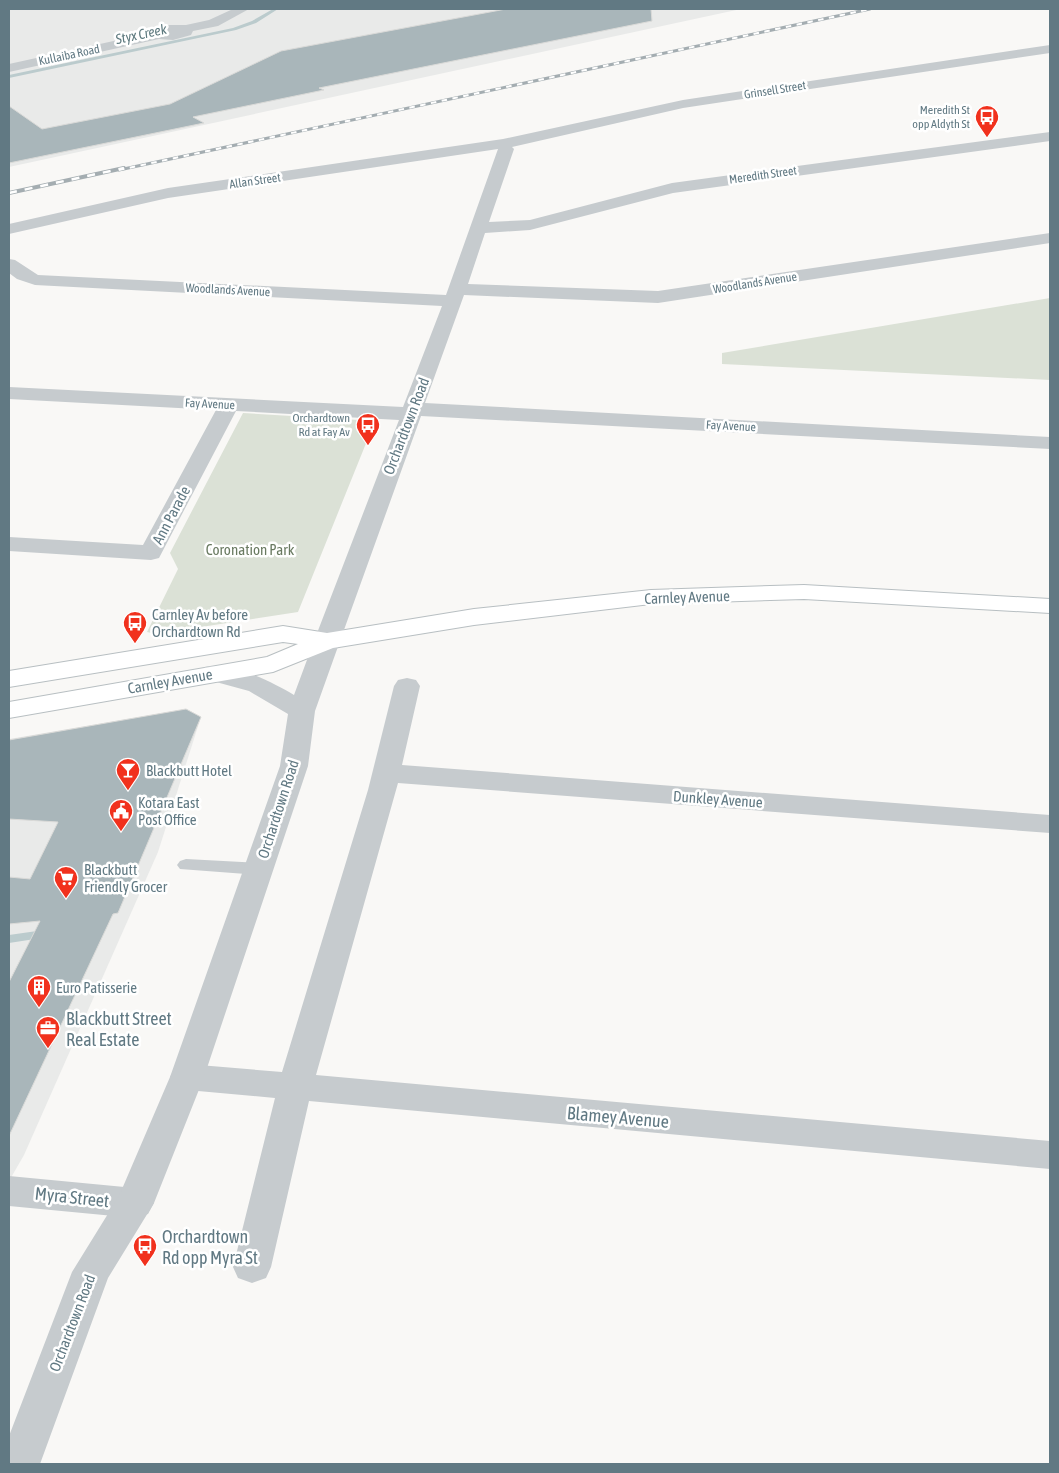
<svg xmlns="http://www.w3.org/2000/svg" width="1059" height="1473" font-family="'Asap Condensed',sans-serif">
  <rect width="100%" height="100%" fill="#f9f8f6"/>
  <g fill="#e9eae9">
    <polygon points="9,9 741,9 9,167"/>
    <polygon points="186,709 201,717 158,852 24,1155 9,1181 9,739"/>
  </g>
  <g fill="#dbe1d6">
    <polygon points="1050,298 1050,380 722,364 722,353"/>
    <polygon points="243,413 375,421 298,612 156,634 147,632 178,569 170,553"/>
  </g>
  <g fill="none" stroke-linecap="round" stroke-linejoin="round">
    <g fill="#bbcbcd" fill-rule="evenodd">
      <polygon points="273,9 278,9 256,23 236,30 9,78 9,75 233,28 252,21"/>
      <polygon points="44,930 48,931 50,934 48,937 9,943 9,935"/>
    </g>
  </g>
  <g fill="#a9b6ba" stroke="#dadad8">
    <polygon points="506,9 651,9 652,21 319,88 324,90 193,117 204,123 9,163 9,106 42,129 170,104 281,51"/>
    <polygon points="186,709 201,717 118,913 113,914 9,1136 9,982 40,921 9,924 9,877 30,879 58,822 9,819 9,740"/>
  </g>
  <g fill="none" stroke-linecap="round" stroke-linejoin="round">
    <g stroke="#b8bfc2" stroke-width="2">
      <polygon id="secondary" points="804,585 1050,599 1050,613 804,599 651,604 474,625 333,648 273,672 9,718 9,702 267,657 298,644 283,642 9,687 9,671 283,626 327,633 474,609 651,590"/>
    </g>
    <polygon fill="#c6cbce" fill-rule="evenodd" points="186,859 259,863 265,865 268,869 265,873 259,875 180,869 177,865 180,861"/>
    <g fill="#c6cbce" fill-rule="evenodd">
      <polygon points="233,9 249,9 218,26 193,31 191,35 173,40 159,39 9,72 9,64 159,31 167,32 162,28 163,25 186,25 209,20"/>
      <polygon points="1050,45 1050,53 683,108 512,147 514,149 489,222 530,220 672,183 1050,132 1050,141 673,193 530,230 485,233 468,284 658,291 1050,233 1050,243 658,303 464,295 425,403 1050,437 1050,449 421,416 340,641 336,646 327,649 318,646 314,641 399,420 236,411 159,558 151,560 9,551 9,537 143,545 216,410 9,399 9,387 403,407 442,306 35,285 17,279 9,273 9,259 15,260 38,275 446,295 498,149 168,198 9,234 9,224 168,188 503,139 683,100"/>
      <polygon points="407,678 416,680 420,686 402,765 1050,815 1050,833 398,783 316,1075 1050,1141 1050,1169 309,1101 271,1267 266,1278 252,1283 238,1278 233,1267 275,1098 187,1090 175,1086 170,1077 175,1068 187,1064 282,1072 368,790 394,686 398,680"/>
      <polygon points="9,1176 135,1188 148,1192 154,1203 148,1214 135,1218 9,1206"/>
    </g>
    <path fill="#c6cbce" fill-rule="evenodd" d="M327,633l9,3 4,5 -25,70 -7,55 -104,311 -50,126 -46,75 -68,186h-31v-28l63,-164 47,-76 51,-119 110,-311 8,-52 -39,-23 -44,-12 -4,-6 4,-6c26,-6 67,15 89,28l20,-54 4,-5z"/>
    <use href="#secondary" fill="#fff" fill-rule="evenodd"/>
    <g stroke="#a4adb1" stroke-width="3">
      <polyline id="rail-far1" points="119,170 870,9"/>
    </g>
    <g stroke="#a4adb1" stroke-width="4">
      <polyline id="rail" points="9,193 124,168"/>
    </g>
    <use href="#rail-far1" stroke="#fff" stroke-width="2" stroke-dasharray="5.5" stroke-linecap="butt"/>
    <use href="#rail" stroke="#fff" stroke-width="2.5" stroke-dasharray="8" stroke-linecap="butt"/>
  </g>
  <defs>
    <g id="bus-pin" transform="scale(1.25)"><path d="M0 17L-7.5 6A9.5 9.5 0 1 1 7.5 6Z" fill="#f1311d" stroke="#fff"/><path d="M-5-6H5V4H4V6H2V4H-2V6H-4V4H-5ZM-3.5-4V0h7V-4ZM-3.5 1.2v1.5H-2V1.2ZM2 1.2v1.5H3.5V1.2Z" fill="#fff"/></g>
    <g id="bar-pin" transform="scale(1.25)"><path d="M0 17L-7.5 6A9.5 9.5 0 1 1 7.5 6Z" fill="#f1311d" stroke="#fff"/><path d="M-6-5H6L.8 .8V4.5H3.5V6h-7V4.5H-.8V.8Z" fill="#fff"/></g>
    <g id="civic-pin" transform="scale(1.25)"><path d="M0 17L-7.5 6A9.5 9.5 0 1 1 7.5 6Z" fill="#f1311d" stroke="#fff"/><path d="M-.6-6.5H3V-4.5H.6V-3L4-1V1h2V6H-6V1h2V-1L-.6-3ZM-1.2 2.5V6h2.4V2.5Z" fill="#fff"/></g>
    <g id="supermarket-pin" transform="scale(1.25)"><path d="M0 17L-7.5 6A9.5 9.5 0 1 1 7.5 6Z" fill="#f1311d" stroke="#fff"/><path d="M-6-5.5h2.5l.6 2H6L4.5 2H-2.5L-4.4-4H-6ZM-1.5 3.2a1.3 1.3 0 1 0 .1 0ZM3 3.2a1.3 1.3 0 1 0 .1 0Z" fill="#fff"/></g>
    <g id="building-pin" transform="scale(1.25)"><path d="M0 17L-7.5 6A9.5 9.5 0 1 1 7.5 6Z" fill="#f1311d" stroke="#fff"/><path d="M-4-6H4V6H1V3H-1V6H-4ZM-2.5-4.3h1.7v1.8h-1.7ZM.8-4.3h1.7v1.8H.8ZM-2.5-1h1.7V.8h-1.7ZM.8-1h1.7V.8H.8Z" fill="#fff"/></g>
    <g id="office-pin" transform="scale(1.25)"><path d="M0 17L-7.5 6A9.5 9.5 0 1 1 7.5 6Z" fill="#f1311d" stroke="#fff"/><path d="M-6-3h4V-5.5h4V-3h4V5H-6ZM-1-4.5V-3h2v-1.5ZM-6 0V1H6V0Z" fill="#fff"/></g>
  </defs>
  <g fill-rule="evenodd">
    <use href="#bus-pin" x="987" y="117"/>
    <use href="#bus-pin" x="368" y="425"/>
    <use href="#bus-pin" x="135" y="623"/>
    <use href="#bar-pin" x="128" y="770"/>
    <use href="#civic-pin" x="121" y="811"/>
    <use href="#supermarket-pin" x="66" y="878"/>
    <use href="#building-pin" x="39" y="987"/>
    <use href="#office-pin" x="48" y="1028"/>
    <use href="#bus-pin" x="145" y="1246"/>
  </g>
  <g text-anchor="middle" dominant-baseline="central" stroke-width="5" stroke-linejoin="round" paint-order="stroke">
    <g font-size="12" fill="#617983" stroke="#fff">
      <text transform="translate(69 55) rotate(-12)">Kullaiba Road</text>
      <text transform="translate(775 90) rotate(-9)">Grinsell Street</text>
      <text transform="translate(763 175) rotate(-8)">Meredith Street</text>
      <text transform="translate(255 181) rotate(-8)">Allan Street</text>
      <text transform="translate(755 283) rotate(-9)">Woodlands Avenue</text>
      <text transform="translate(228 290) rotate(3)">Woodlands Avenue</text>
      <text transform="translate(210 404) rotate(3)">Fay Avenue</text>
      <text transform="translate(731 426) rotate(3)">Fay Avenue</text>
    </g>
    <g font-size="12" fill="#617983" stroke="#fff" text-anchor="end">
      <text x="970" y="110">Meredith St<tspan x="970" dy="14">opp Aldyth St</tspan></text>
      <text x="350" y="418">Orchardtown<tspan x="350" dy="14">Rd at Fay Av</tspan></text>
    </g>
    <g font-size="14" font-style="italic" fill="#5c787d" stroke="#fff">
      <text transform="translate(141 34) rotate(-12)">Styx Creek</text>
    </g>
    <g font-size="15" fill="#617983" stroke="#fff">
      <text transform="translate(406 426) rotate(-69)">Orchardtown Road</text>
      <text transform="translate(171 515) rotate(-62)">Ann Parade</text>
      <text transform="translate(687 597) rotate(-2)">Carnley Avenue</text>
      <text transform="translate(170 681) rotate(-10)">Carnley Avenue</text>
      <text transform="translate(718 799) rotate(4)">Dunkley Avenue</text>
      <text transform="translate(278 809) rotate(-72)">Orchardtown Road</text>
      <text transform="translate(72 1323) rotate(-69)">Orchardtown Road</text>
    </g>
    <g font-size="15" fill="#697a61" stroke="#fff">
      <text x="250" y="549">Coronation Park</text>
    </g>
    <g font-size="15" fill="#617983" stroke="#fff" text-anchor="start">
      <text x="152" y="614">Carnley Av before<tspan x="152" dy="17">Orchardtown Rd</tspan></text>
      <text x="146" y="770">Blackbutt Hotel</text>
      <text x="138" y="802">Kotara East<tspan x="138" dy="17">Post Office</tspan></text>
      <text x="84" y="869">Blackbutt<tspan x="84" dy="17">Friendly Grocer</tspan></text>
      <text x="56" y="987">Euro Patisserie</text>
    </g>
    <g font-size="18" fill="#617983" stroke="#fff" text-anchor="start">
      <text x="66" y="1018">Blackbutt Street<tspan x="66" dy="21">Real Estate</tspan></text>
      <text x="162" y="1236">Orchardtown<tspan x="162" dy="21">Rd opp Myra St</tspan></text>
    </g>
    <g font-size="18" fill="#617983" stroke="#fff">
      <text transform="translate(618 1117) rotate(5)">Blamey Avenue</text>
      <text transform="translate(72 1197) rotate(6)">Myra Street</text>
    </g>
  </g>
  <rect width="1059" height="1473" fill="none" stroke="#617983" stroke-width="20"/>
</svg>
